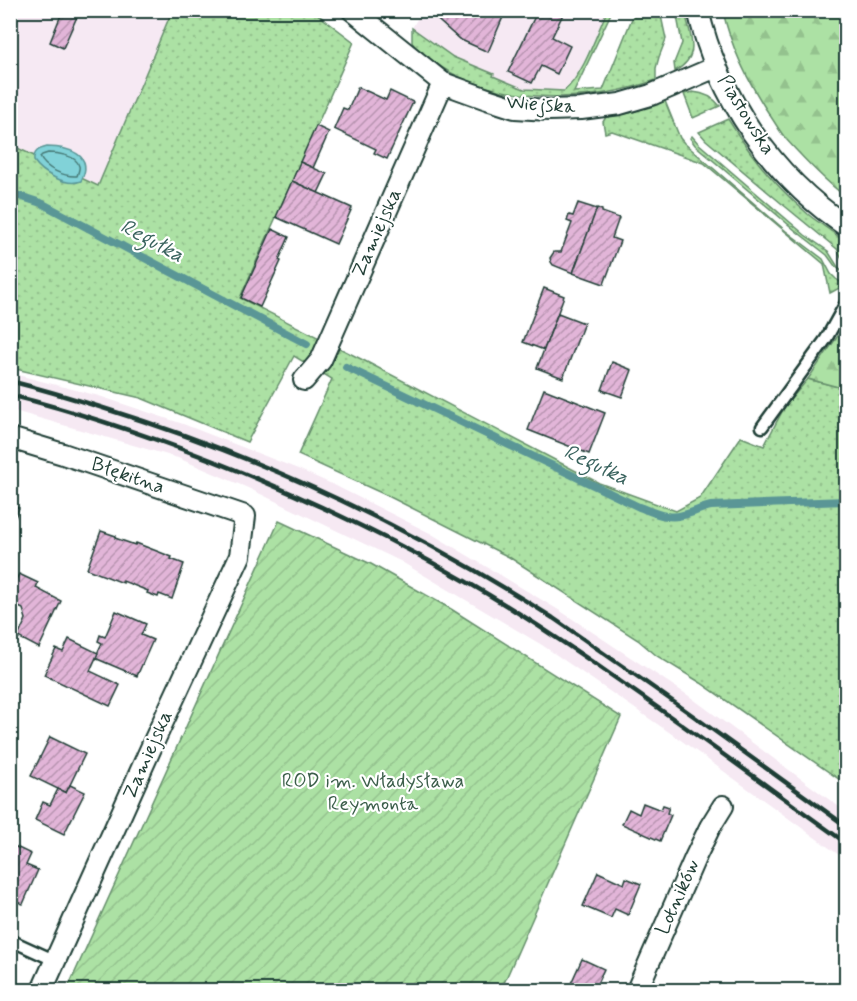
<svg xmlns="http://www.w3.org/2000/svg" width="857" height="1001" font-family="Mynerve,sans-serif">
  <defs>
    <pattern id="grass-dots" width="8" height="8" patternUnits="userSpaceOnUse" patternTransform="scale(1.5)"><rect width="8" height="8" fill="#ace1a4"/><path d="M2 2h.1M6 6h.1" fill="none" stroke="#94c28e" stroke-width="1.8" stroke-linecap="round"/></pattern>
    <pattern id="forest-firs" width="22" height="20" patternUnits="userSpaceOnUse" patternTransform="scale(1.5)"><rect width="22" height="20" fill="#ace1a4"/><path d="M5 1l3.5 6h-7zM16 11l3.5 6h-7z" fill="#94c28e"/></pattern>
    <pattern id="garden-furrows" width="10" height="10" patternUnits="userSpaceOnUse" patternTransform="scale(1.5)"><rect width="10" height="10" fill="#ace1a4"/><path d="M-1 1l2-2M0 10L10 0M9 11l2-2" fill="none" stroke="#94c28e"/></pattern>
    <pattern id="building-hatch" width="6" height="6" patternUnits="userSpaceOnUse" patternTransform="scale(1.5)"><rect width="6" height="6" fill="#e2b5d8"/><path d="M-1 1l2-2M0 6l6-6M5 7l2-2" fill="none" stroke="#b794b0"/></pattern>
  </defs>
  <rect width="100%" height="100%" fill="#fff"/>
  <filter id="ink" filterUnits="userSpaceOnUse"><feTurbulence type="fractalNoise" baseFrequency=".0167" numOctaves="2"/><feDisplacementMap in="SourceGraphic" scale="12" xChannelSelector="R" yChannelSelector="G"/><feConvolveMatrix kernelMatrix="1 2 1 2 8 2 1 2 1" color-interpolation-filters="sRGB"/></filter>
  <g filter="url(#ink)">
    <g fill="#f6e9f3">
      <polygon points="11,11 172,11 98,186 11,145"/>
      <polygon points="422,11 607,11 581,68 571,85 564,91 524,89 493,76 493,74 453,57 412,28"/>
      <polygon points="10,373 99,396 183,424 298,469 334,485 430,533 562,612 689,696 846,812 846,860 682,741 542,645 400,561 248,488 178,458 11,410"/>
    </g>
    <g fill="url(#grass-dots)" stroke="#668f6c" stroke-width="1.5">
      <polygon points="172,11 313,11 354,42 240,298 363,360 599,483 676,511 700,498 741,437 764,446 785,406 808,379 846,389 846,784 701,683 657,656 638,640 509,557 388,496 298,455 332,379 294,356 247,442 141,398 11,368 11,145 98,186"/>
      <path d="M607,11h5l-38,81 29,-2 32,-79h25l6,28 -7,18 -3,11v12c-51,18 -104,22 -158,10 -22,-6 -44,-13 -62,-27 -9,-6 -19,-12 -24,-21v-14l41,29 41,17 -1,2 31,13 40,2c19,-15 33,-58 43,-80z"/>
      <path d="M676,11h9c4,23 18,45 -10,60l-1,-8 8,-20z"/>
      <path d="M693,92c12,1 20,5 27,14l-27,12 -9,-24z"/>
      <polygon points="665,101 680,138 684,143 786,231 823,259 831,274 836,279 845,285 830,293 824,264 704,163 612,131 605,133 603,122 606,117 630,113"/>
      <path d="M728,119c22,36 49,69 81,96 12,10 26,17 37,28v20l-3,-3 -6,-11 -56,-46 -75,-63 -7,-8z"/>
      <polygon points="692,136 698,143 805,235 828,251 838,267 846,273 846,275 835,266 827,255 796,231 695,145 690,138"/>
    </g>
    <g fill="url(#forest-firs)" stroke="#668f6c" stroke-width="1.5">
      <path d="M723,11h123v186c-22,-17 -41,-37 -60,-58 -5,-6 -9,-13 -13,-19 -22,-33 -42,-71 -50,-109z"/>
      <polygon points="846,324 846,389 808,379"/>
    </g>
    <polygon fill="url(#garden-furrows)" stroke="#668f6c" stroke-width="1.5" points="279,521 371,564 451,609 621,717 501,990 67,990"/>
    <path fill="#81d2d8" stroke="#5a9696" stroke-width="1.5" d="M47,147c21,0 48,7 34,34 -15,6 -39,-8 -47,-20 -1,-10 5,-12 13,-14z"/>
    <g fill="none" stroke-linecap="round" stroke-linejoin="round">
      <path stroke="#467976" stroke-width="1.5" d="M48,153c8,0 29,2 31,13 1,2 -1,7 -2,10 -12,1 -32,-7 -37,-19l2,-2z"/>
      <g stroke="#5a9696" stroke-width="8">
        <polyline points="10,193 41,203 307,344"/>
        <path d="M346,367l293,140c14,5 29,13 44,8 10,-2 18,-7 28,-9l135,-5"/>
      </g>
    </g>
    <g fill="url(#building-hatch)" stroke="#1f3d34" stroke-width="1.5">
      <polygon points="63,10 80,10 63,48 50,42"/>
      <polygon points="431,10 506,10 488,52 459,39 430,13"/>
      <polygon points="538,10 565,10 552,37 570,46 557,74 541,66 532,83 508,72"/>
      <polygon points="358,87 386,100 390,91 413,102 387,159 374,153 376,149 334,129 343,108 348,110"/>
      <polygon points="316,126 329,132 313,168 300,162"/>
      <polygon points="300,162 327,174 318,193 292,181"/>
      <polygon points="292,181 352,208 336,244 276,217"/>
      <polygon points="578,203 597,209 573,273 553,265 551,262 550,258 554,252 561,252 572,223 567,221 569,215 573,216"/>
      <polygon points="597,208 602,210 602,212 619,218 612,238 620,241 604,284 573,273"/>
      <polygon points="272,229 289,237 279,260 281,261 260,307 241,298"/>
      <polygon points="544,288 564,296 544,350 523,342"/>
      <polygon points="558,313 584,323 563,378 537,368"/>
      <polygon points="612,362 632,370 622,397 602,390"/>
      <polygon points="544,389 605,413 589,454 528,430"/>
      <polygon points="10,504 19,508 10,529"/>
      <polygon points="101,531 116,536 115,538 135,545 136,543 172,557 171,559 184,564 172,599 159,594 158,597 147,593 148,591 123,581 123,583 87,569"/>
      <polygon points="19,574 38,583 36,588 61,601 39,648 18,637 26,619 23,609 10,603 10,591"/>
      <polygon points="116,611 146,624 141,635 153,640 137,676 95,658 102,643 98,641 100,635 105,637"/>
      <polygon points="69,639 98,653 90,671 120,685 110,706 44,675 56,649 63,652"/>
      <polygon points="50,737 85,754 66,793 31,776"/>
      <polygon points="70,785 85,792 64,834 35,820 43,802 50,805 58,789 66,793"/>
      <polygon points="643,803 661,810 663,805 669,807 667,813 671,815 660,841 622,824 629,809 639,814"/>
      <polygon points="10,844 31,854 26,865 38,870 23,904 10,899"/>
      <polygon points="598,872 624,884 626,878 641,884 628,915 615,909 611,918 583,906"/>
      <polygon points="582,959 604,969 594,990 568,990"/>
    </g>
    <g fill="none" stroke-linecap="round" stroke-linejoin="round">
      <g stroke="#1f3d34" stroke-width="15">
        <g id="service">
          <polyline points="762,427 826,339 846,303"/>
          <polyline points="10,940 56,961"/>
        </g>
      </g>
      <g stroke="#1f3d34" stroke-width="24">
        <g id="minor">
          <polyline points="352,10 443,83 487,99 515,108 549,110 581,109 620,104 651,95 716,67"/>
          <path d="M698,10c20,87 75,167 148,216"/>
          <polyline points="304,380 321,360 443,83"/>
          <polyline points="10,438 63,454 245,516 240,556 155,739 42,990"/>
          <polyline points="637,990 695,858 710,827 723,806"/>
        </g>
      </g>
      <use href="#service" stroke="#fff" stroke-width="10"/>
      <use href="#minor" stroke="#fff" stroke-width="20"/>
      <g stroke="#1f3d34" stroke-width="4.5">
        <path d="M10,381c32,8 62,17 93,27 158,49 310,120 450,210 25,17 50,35 75,52 74,51 146,104 218,156"/>
        <path d="M10,395c69,17 136,40 201,65 104,41 206,90 301,149 38,24 75,49 112,75 75,52 148,106 222,159"/>
      </g>
    </g>
  </g>
  <g text-anchor="middle" dominant-baseline="central" stroke-width="4.5" stroke-linejoin="round" paint-order="stroke">
    <g font-size="20" fill="#1f3d34" stroke="#fff">
      <text transform="translate(541 105) rotate(4)">Wiejska</text>
      <text transform="translate(746 115) rotate(58)">Piastowska</text>
      <text transform="translate(377 233) rotate(-66)">Zamiejska</text>
      <text transform="translate(128 476) rotate(19)">Błękitna</text>
      <text transform="translate(148 755) rotate(-66)">Zamiejska</text>
      <text transform="translate(678 897) rotate(-66)">Lotników</text>
    </g>
    <g font-size="20" fill="#3b5e4a" stroke="#fff">
      <text x="373" y="781">ROD im. Władysława<tspan x="373" dy="23">Reymonta</tspan></text>
    </g>
    <g font-size="21" font-style="italic" fill="#38625d" stroke="#fff">
      <text transform="translate(152 241) rotate(28)">Regułka</text>
      <text transform="translate(596 465) rotate(25)">Regułka</text>
    </g>
  </g>
  <rect width="857" height="1001" fill="none" stroke="#fff" stroke-width="36"/>
  <rect x="18" y="18" width="821" height="965" fill="none" stroke="#1f3d34" stroke-width="2" filter="url(#ink)"/>
</svg>
